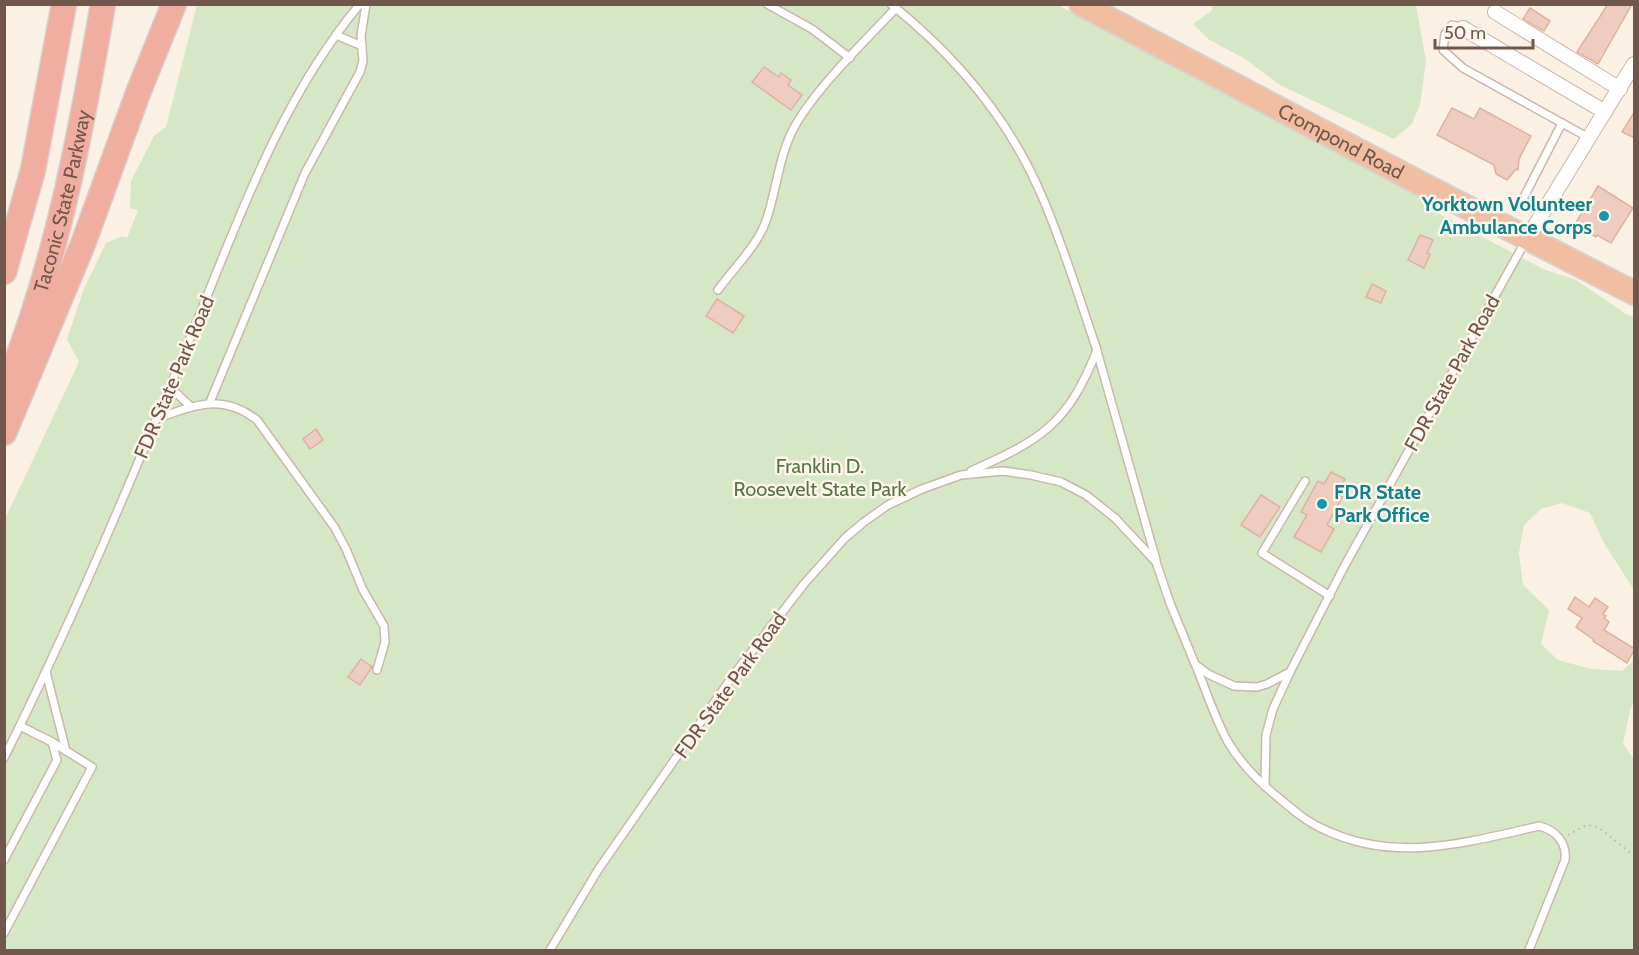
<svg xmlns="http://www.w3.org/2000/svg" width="1639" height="955" font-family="Cabin,sans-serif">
  <rect width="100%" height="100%" fill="#faf0e4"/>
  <g fill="#d5e7c4">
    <polygon points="197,5 1058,5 1436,205 1432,210 1543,269 1576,280 1626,314 1634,317 1634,590 1604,543 1590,513 1562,503 1541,509 1524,525 1519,553 1523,585 1549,610 1541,644 1558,660 1591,669 1622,671 1634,660 1634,700 1630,711 1623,743 1634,760 1634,950 5,950 5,519 79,362 67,339 83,291 106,243 123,236 127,238 138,210 130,208 131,181 154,136 166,127"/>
    <polygon points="1213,5 1416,5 1426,61 1420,104 1412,124 1394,139 1280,85 1245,59 1208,39 1193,24 1211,11"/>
  </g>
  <g fill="#eecdbe" stroke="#dfb2a0" stroke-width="1.5">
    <polygon points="1608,4 1632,4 1598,64 1577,52"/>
    <polygon points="1530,8 1550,21 1544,31 1523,19"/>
    <polygon points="764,67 779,77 781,73 791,80 788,85 802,95 791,110 752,82"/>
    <polygon points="1452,108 1474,119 1480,108 1531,136 1519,159 1518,170 1516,169 1507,180 1496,174 1494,165 1437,135"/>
    <polygon points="1635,111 1635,138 1622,132"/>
    <polygon points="1598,186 1633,208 1611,243 1597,235 1596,237 1575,224"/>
    <polygon points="1420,235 1433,240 1427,253 1430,254 1429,257 1424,268 1408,260"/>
    <polygon points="1372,284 1386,291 1381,303 1366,297"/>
    <polygon points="717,299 744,316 733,333 706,316"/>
    <polygon points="316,429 323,440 310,449 303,439"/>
    <polygon points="1331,472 1345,479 1338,493 1343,496 1327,525 1334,529 1321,552 1294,537 1307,515 1301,512 1318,481 1324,484"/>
    <polygon points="1261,495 1280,507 1260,537 1241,525"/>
    <polygon points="1575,597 1589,607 1595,598 1608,607 1603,614 1606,616 1604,618 1609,622 1604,630 1635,649 1627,663 1593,641 1594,640 1576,627 1582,618 1568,609"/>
    <polygon points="361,659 372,667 360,685 348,677"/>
  </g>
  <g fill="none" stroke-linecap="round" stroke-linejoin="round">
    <g stroke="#cbb7ac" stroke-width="10">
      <g id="service">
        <polyline points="767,4 812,29 850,58"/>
        <path d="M891,4c63,51 118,115 150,190 22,50 38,104 56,156 -29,74 -56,90 -126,121"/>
        <polyline points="1463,28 1452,25 1445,34 1443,50 1463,68 1589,138"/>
        <polyline points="336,35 362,46"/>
        <polyline points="1523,199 1562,123"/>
        <path d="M718,290c17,-24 40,-44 49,-72 10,-30 12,-64 28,-92 22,-39 69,-84 101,-118"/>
        <polyline points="1097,351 1156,560"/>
        <polyline points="170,387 191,407"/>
        <polyline points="210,402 305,173 360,72 363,61 361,36 366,4"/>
        <path d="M156,419c38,-14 66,-26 101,1l78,108 11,21 17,41 21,36 1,16 -8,28"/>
        <polyline points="1305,481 1262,553 1330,596"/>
        <path d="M1196,666c10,24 19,53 32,76 13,22 32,41 52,57 13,11 26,22 41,29 72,36 144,15 218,-2 17,4 28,17 26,34l-36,90"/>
        <polyline points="46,672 66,751"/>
        <path d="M4,758c68,-136 126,-275 184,-415 48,-116 90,-241 172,-339"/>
        <polyline points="1265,786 1266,735 1273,709 1290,672"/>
        <polyline points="4,860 57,760 52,742"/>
        <polyline points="4,933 92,767 52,742 20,726"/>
        <polyline points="550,950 598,870 732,677 804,584 845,538 864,522 888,505 922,489 961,475 1003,471 1031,475 1061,482 1086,495 1115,518 1156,562 1170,603 1195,664 1208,674 1234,686 1257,687 1267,684 1290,672 1345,565 1525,242"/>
      </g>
    </g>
    <g stroke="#cbb7ac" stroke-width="16">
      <g id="minor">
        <polyline points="1495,12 1620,89"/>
        <polyline points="1463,28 1605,112"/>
        <polyline points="1528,237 1634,64"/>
      </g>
    </g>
    <g stroke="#d7d0cd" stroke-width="26">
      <g id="trunk">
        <path id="s1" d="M1081,4l335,177 218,112"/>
      </g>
    </g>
    <g stroke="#d7d0cd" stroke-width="27">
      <g id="motorway">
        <polyline points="4,272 33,170 64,4"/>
        <path id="s2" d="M4,393c52,-125 76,-256 99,-389"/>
        <polyline points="4,433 83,244 138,93 174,4"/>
      </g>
    </g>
    <polyline stroke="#d2b0a2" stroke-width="2" stroke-dasharray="1.5 4.5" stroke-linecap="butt" points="1568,835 1586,825 1598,827 1634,856"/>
    <use href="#service" stroke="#fff" stroke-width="7"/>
    <use href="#minor" stroke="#fff" stroke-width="14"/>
    <use href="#trunk" stroke="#f2bea1" stroke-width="22"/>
    <use href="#motorway" stroke="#f0aea0" stroke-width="24"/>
  </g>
  <g fill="#0f9aa8" stroke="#fdf4ea" stroke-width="2">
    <circle cx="1604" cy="216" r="6"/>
    <circle cx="1322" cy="504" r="6"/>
  </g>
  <g text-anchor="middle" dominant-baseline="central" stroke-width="5" stroke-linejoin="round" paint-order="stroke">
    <g font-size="20" fill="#71564c" stroke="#fdf4ea">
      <text stroke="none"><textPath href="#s1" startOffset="294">Crompond Road</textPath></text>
      <text stroke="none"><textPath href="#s2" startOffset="201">Taconic State Parkway</textPath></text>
      <text transform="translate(1452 373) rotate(-61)">FDR State Park Road</text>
      <text transform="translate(174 377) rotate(-67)">FDR State Park Road</text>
      <text transform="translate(730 685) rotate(-54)">FDR State Park Road</text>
    </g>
    <g font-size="20" font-weight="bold" fill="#0d838f" stroke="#fdf4ea" text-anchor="end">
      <text x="1592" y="204">Yorktown Volunteer<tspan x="1592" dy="23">Ambulance Corps</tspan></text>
      <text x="1334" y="492" text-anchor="start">FDR State<tspan x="1334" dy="23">Park Office</tspan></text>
    </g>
    <g font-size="20" fill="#577645" stroke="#fdf4ea">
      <text x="820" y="466">Franklin D.<tspan x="820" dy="23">Roosevelt State Park</tspan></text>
    </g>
  </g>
  <rect width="1639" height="955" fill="none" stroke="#71564c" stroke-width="12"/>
  <path d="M1435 39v9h98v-9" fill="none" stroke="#71564c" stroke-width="3"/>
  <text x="1444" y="39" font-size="18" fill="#71564c" stroke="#fdf4ea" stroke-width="4.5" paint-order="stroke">50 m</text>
</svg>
